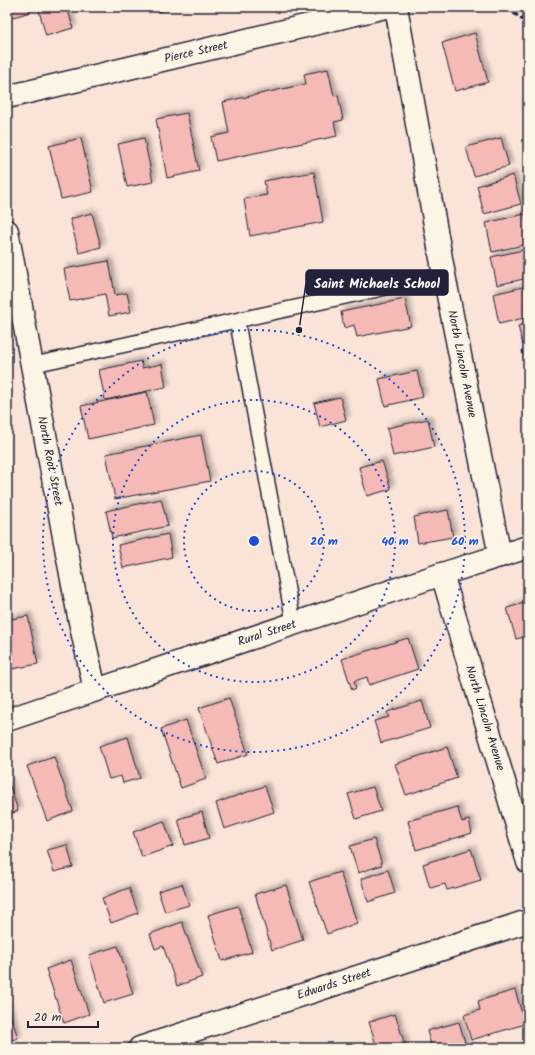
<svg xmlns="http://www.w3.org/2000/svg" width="535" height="1055" font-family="Kalam,sans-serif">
  <defs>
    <filter id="shadow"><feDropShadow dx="3.5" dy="-3.5" stdDeviation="2" flood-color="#0004"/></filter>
  </defs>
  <rect width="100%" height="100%" fill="#fae3d7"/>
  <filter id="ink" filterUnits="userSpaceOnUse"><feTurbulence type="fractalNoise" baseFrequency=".025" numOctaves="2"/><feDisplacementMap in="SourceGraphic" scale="8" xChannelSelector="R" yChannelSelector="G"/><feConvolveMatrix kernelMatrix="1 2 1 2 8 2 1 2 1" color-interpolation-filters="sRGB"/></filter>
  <g filter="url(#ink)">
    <g fill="#f5bab5" stroke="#22223b" filter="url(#shadow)">
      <polygon points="7,7 28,7 30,12 7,19"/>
      <polygon points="38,7 67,7 73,28 46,36"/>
      <polygon points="156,7 177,7 158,12"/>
      <polygon points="475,33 488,82 455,91 442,43"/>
      <polygon points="328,69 334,96 338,95 343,120 334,122 337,136 216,161 211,137 229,133 223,102 306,84 304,74"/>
      <polygon points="187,113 199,171 167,178 156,119"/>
      <polygon points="81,138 93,192 61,199 49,146"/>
      <polygon points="144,138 153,182 127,187 118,144"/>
      <polygon points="501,138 509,166 474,176 466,147"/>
      <polygon points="314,172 323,222 250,236 244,199 267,195 264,181"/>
      <polygon points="513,175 521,204 484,214 477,186"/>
      <polygon points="92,213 101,247 79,253 70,219"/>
      <polygon points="525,214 528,228 528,244 492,252 486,223"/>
      <polygon points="528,249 528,278 497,285 491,257"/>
      <polygon points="109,261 115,295 127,293 131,312 109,316 105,294 70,301 64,269"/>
      <polygon points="528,286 528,317 499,324 493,294"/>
      <polygon points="405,299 411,326 357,337 354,325 344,328 341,312"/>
      <polygon points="528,323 528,344 523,345 518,326"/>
      <polygon points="528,349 528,374 522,350"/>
      <polygon points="141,361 142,368 162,364 166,387 105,400 99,370"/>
      <polygon points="417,371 423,397 385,406 379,379"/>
      <polygon points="147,392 154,425 88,439 81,406"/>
      <polygon points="340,397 346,420 320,427 314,403"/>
      <polygon points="428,419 434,447 393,456 387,428"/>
      <polygon points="201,435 210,481 115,499 106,454"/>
      <polygon points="382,461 391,489 367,496 359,467"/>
      <polygon points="161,499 168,526 112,538 106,511"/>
      <polygon points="448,510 453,537 418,543 414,517"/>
      <polygon points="168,534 172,557 123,568 118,545"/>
      <polygon points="528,596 528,636 516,639 507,608 528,602 526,597"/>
      <polygon points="28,616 38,664 7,670 7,620"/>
      <polygon points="408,638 418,669 369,685 367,677 354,681 356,688 352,690 342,659"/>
      <polygon points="229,698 248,754 218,764 199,708"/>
      <polygon points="422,701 430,728 381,743 374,721 389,717 387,712"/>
      <polygon points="186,720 206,779 181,788 161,729"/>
      <polygon points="128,737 140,778 123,783 121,776 109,779 99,746"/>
      <polygon points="447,747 457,778 406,795 395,764"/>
      <polygon points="54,757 73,811 47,821 27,766"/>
      <polygon points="7,780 8,780 18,811 7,815"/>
      <polygon points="265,786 274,812 224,829 216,803"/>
      <polygon points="373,787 381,811 356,819 348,794"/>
      <polygon points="457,807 462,822 469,820 472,833 416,850 408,821"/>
      <polygon points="202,812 209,838 185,845 178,819"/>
      <polygon points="164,821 173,846 142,857 133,832"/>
      <polygon points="374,839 382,865 358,873 350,846"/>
      <polygon points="67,845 73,867 54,872 47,850"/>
      <polygon points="471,849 481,880 447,890 445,884 430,888 423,864"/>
      <polygon points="388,870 395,893 368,902 361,879"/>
      <polygon points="340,872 357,923 327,934 309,882"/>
      <polygon points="182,884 189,905 165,912 158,891"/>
      <polygon points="286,885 303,940 272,950 255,894"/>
      <polygon points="129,888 138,913 111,923 102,898"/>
      <polygon points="238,906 252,952 222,961 208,915"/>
      <polygon points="182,922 202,977 177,986 163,946 155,949 150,934"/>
      <polygon points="118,946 133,994 104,1003 89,955"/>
      <polygon points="71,960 89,1014 64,1023 46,969"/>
      <polygon points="515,990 525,1024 471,1040 464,1015 480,1010 478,1001"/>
      <polygon points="7,1005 18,1038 7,1042"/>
      <polygon points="395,1014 406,1048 377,1048 369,1022"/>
      <polygon points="459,1022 466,1046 461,1048 432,1048 427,1031"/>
    </g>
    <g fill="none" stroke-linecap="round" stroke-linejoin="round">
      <g stroke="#22223b" stroke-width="17">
        <g id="lane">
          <polyline points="237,321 294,624"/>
          <polyline points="32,365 444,275"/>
        </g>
      </g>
      <g stroke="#22223b" stroke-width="25">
        <g id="street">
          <polyline points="396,7 444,275 500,556"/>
          <polyline points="7,97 385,7"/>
          <polyline points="7,231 79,617 95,690"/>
          <polyline points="442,574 528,862"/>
          <polyline points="7,720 442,574 528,547"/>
          <polyline points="140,1048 528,921"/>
        </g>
      </g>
      <use href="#lane" stroke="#fcf5e5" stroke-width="14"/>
      <use href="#street" stroke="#fcf5e5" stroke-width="22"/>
      <polyline stroke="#22223b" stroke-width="3" stroke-dasharray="6 3" stroke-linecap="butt" points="506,7 528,24"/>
    </g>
  </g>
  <g fill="none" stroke="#1d4ed8" stroke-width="2" stroke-dasharray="2 4">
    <circle cx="254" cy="541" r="70"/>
    <circle cx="254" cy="541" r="141"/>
    <circle cx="254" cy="541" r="211"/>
  </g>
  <g text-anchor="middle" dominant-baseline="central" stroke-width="3" stroke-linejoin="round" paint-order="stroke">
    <g font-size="12" fill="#22223b" stroke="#fcf5e5">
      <text transform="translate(196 52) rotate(-13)">Pierce Street</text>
      <text transform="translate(462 364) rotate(79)">North Lincoln Avenue</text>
      <text transform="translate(50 461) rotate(79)">North Root Street</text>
      <text transform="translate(267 633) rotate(-18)">Rural Street</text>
      <text transform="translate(485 718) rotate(73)">North Lincoln Avenue</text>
      <text transform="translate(334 984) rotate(-18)">Edwards Street</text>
    </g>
  </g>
  <circle cx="254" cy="541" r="6" fill="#1d4ed8" stroke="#fcf5e5" stroke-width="2"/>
  <g font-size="12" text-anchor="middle" font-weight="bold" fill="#1d4ed8" stroke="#fcf5e5" stroke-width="3" stroke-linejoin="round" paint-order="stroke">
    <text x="324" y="545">20 m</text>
    <text x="395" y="545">40 m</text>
    <text x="465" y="545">60 m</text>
  </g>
  <path fill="none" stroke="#22223b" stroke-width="1.5" d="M299 330L306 283"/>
  <circle fill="#22223b" stroke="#fcf5e5" stroke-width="1.5" cx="299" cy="330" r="4"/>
  <rect fill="#22223b" stroke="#22223b" stroke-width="1.5" x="306" y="270" width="142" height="25" rx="4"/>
  <g font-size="13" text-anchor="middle" font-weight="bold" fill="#fff">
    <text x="377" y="288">Saint Michaels School</text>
  </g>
  <rect width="535" height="1055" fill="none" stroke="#fcf5e5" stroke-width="24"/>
  <rect x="12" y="12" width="511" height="1031" fill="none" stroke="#22223b" stroke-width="1.5" filter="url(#ink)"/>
  <path d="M28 1021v6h70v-6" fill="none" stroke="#22223b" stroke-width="2"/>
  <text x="34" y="1021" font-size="12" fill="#22223b" stroke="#fcf5e5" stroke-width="3" paint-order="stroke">20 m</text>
</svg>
